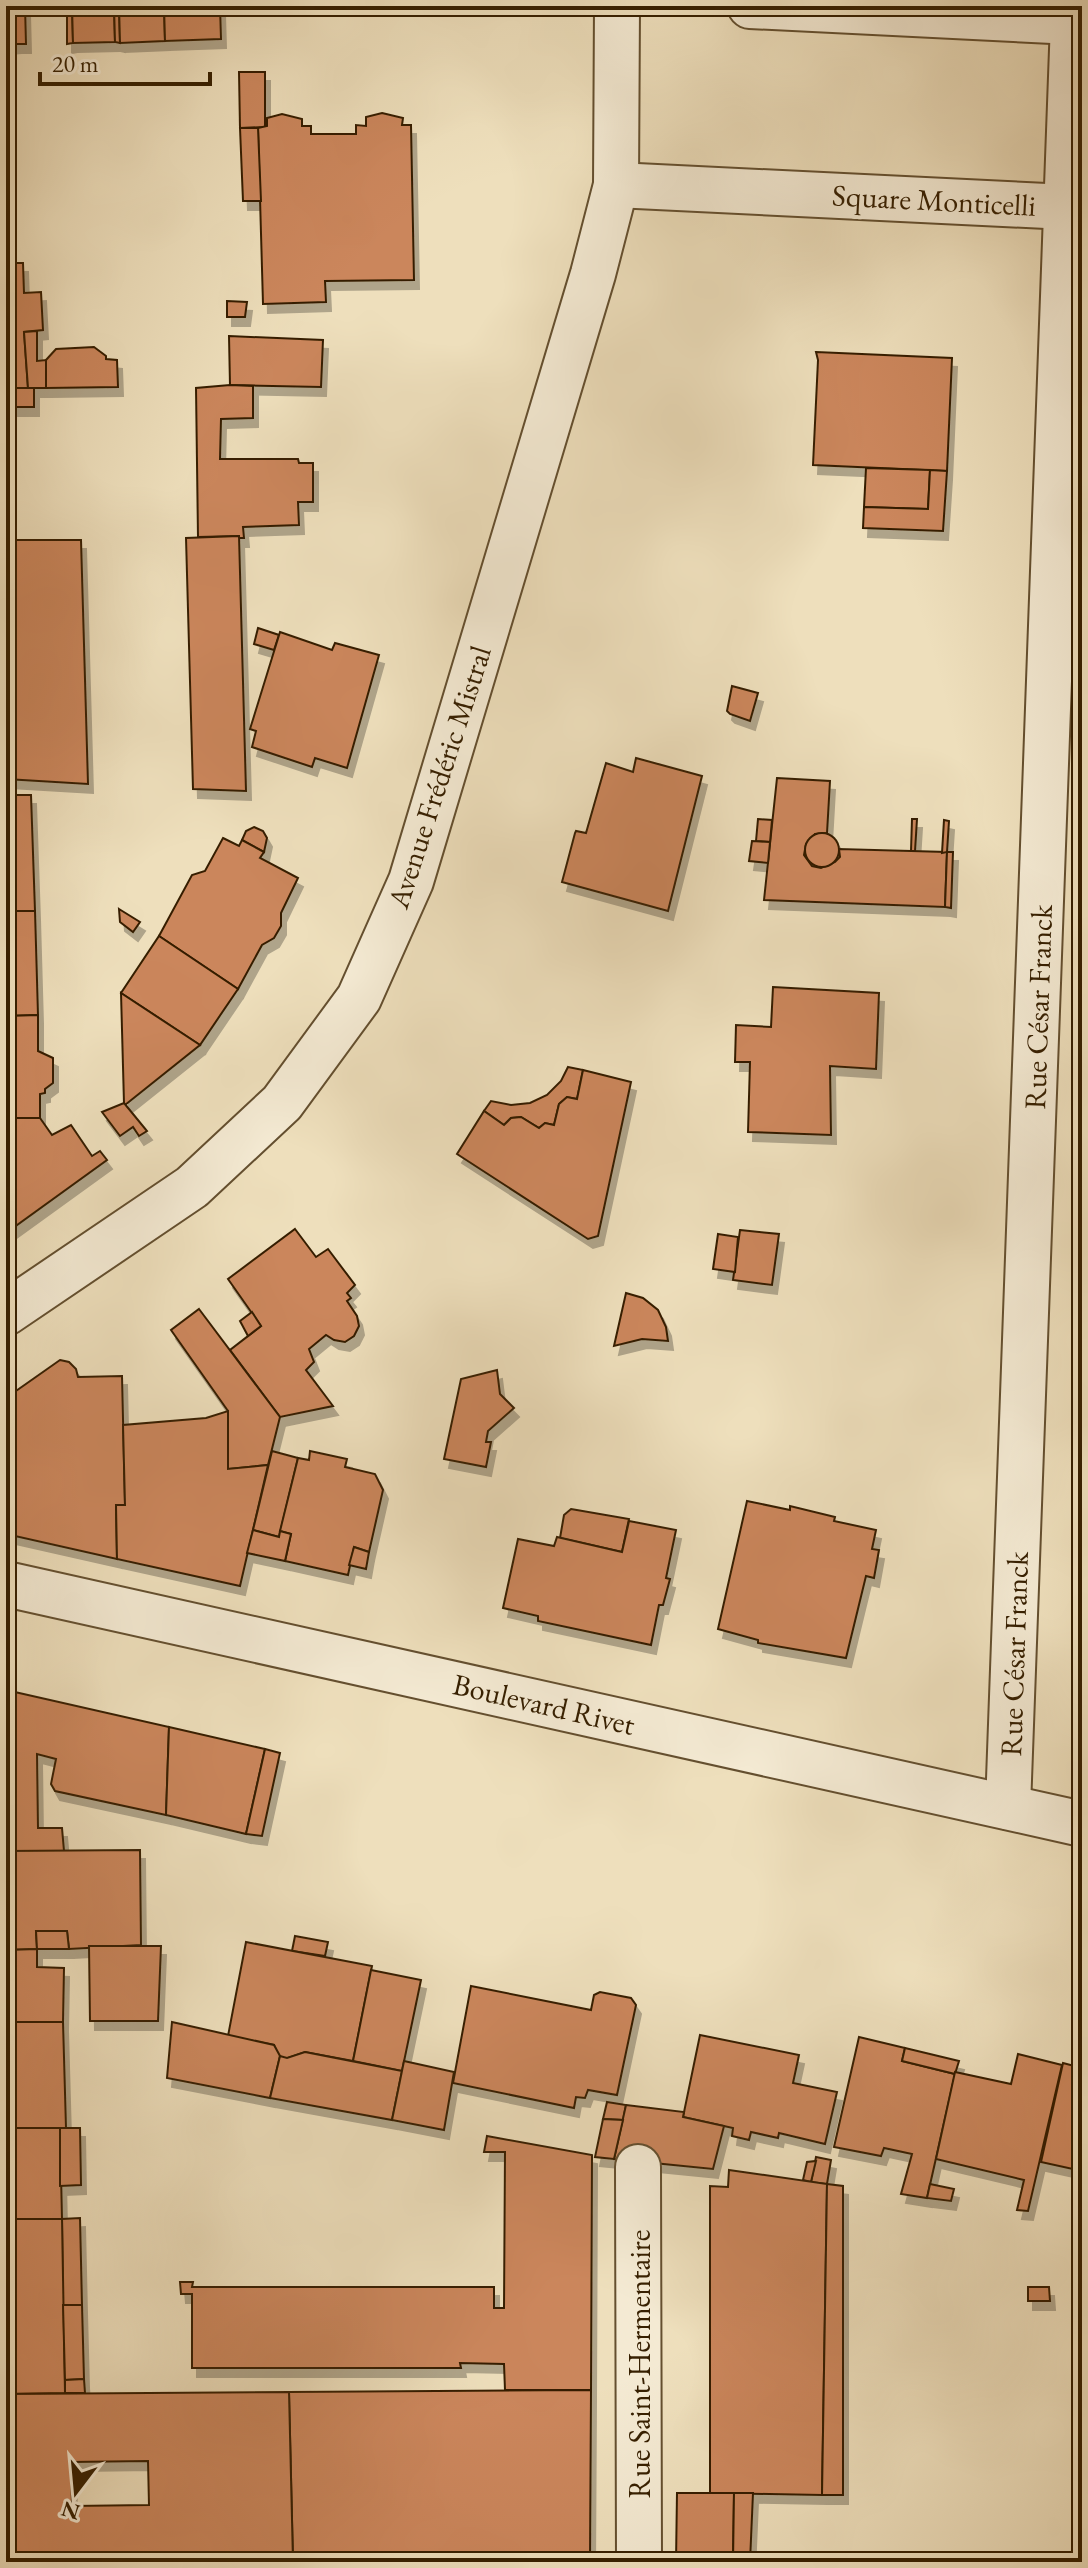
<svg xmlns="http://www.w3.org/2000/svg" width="1088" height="2568" font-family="'EB Garamond',serif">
  <defs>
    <filter id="shadow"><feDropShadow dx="5" dy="9" stdDeviation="0" flood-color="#0004"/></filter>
  </defs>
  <rect width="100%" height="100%" fill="#eedfbc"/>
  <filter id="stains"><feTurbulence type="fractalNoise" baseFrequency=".0025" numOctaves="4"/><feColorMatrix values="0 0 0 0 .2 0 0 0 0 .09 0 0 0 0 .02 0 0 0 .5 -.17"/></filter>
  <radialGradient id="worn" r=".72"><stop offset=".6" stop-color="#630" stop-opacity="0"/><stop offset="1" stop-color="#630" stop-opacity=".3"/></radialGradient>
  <g fill="#cb865b" stroke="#361f00" stroke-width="2" fill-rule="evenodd" filter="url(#shadow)">
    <polygon points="6,6 15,6 16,44 6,45"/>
    <polygon points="15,6 25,6 26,44 16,44"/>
    <polygon points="67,6 72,6 73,43 67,44"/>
    <polygon points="72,6 114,6 115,42 73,43"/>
    <polygon points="114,6 119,6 120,43 115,42"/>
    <polygon points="119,6 164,6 165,41 120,43"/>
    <polygon points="164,6 220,6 221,39 165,41"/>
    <polygon points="239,72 265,72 265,127 240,128"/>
    <polygon points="382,113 403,118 402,125 411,125 414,280 325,281 326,302 263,304 258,128 267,126 267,118 282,114 302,119 302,126 311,126 311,134 356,134 356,125 366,126 366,117"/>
    <polygon points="240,128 258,128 261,201 243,201"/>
    <polygon points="6,263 23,263 24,293 41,292 43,330 24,332 28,388 6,388"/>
    <polygon points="227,301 247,302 245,317 227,317"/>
    <polygon points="37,331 37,361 46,360 46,388 28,388 24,332"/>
    <polygon points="229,336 323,340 321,387 230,385"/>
    <polygon points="94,347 106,356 106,359 117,360 118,387 46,388 46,360 56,349"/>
    <polygon points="816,352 952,358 947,471 813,465 818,360"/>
    <polygon points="230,385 253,386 253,418 221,419 220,459 298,459 299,463 313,463 313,502 298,502 299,525 243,527 244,538 239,538 239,536 198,537 196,388"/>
    <rect x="6" y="388" width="28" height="19"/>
    <polygon points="866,468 930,470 928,509 864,507"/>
    <polygon points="930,470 947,471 943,531 863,528 864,507 928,509"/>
    <polygon points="239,536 246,791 193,789 186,538"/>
    <polygon points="6,540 81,540 88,784 6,779"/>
    <polygon points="258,628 279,635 274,650 254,644"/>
    <polygon points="280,632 332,650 335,643 379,655 347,768 315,758 312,767 252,747 256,731 250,729"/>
    <polygon points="732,686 758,693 750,721 730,714 727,711"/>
    <polygon points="636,758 702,776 668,911 562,882 575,833 576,831 586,833 606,763 633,772"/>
    <polygon points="777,778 830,781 827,833 815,834 806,844 804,855 812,866 821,868 835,862 840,857 839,849 947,852 945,907 764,900"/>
    <polygon points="6,795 31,795 35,911 6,911"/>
    <polygon points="758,819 772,820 770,842 756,841"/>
    <polygon points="912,819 917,819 915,851 911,851"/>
    <polygon points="944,820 949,821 947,852 942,853"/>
    <polygon points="254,827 263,831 267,838 264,852 242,840 246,831"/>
    <circle cx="822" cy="850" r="17"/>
    <polygon points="223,838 239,846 242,840 264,852 260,858 298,878 281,913 281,926 274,938 262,945 238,989 159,936 192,875 205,871"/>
    <polygon points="752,841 770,842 768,863 749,861"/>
    <polygon points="947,852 953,852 951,908 945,907"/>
    <polygon points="119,909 140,922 133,932 120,922"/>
    <polygon points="6,911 35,911 38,1015 6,1016"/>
    <polygon points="159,936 238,989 200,1045 121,993"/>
    <polygon points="773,987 879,993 876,1069 830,1066 831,1135 748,1132 750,1062 735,1062 736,1025 771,1027"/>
    <polygon points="121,993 200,1045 125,1105 124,1103"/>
    <polygon points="38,1015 38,1051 53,1058 53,1083 45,1089 45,1093 40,1094 40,1118 6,1118 6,1016"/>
    <polygon points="568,1067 583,1070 577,1099 567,1097 559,1104 554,1125 545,1123 539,1128 521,1117 511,1118 504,1125 484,1111 491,1101 511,1105 530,1103 547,1095 561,1081"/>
    <polygon points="583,1070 631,1082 598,1236 588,1239 457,1154 484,1111 504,1125 511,1118 521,1117 539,1128 545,1123 554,1125 559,1104 567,1097 577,1099"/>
    <polygon points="124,1103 147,1131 139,1136 133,1127 120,1136 102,1112"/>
    <polygon points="6,1118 40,1118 52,1135 71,1125 92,1156 100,1151 107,1160 6,1233"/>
    <polygon points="295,1229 316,1257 328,1249 355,1285 347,1293 351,1298 347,1301 357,1316 359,1326 354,1336 345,1342 334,1340 326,1335 309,1349 314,1362 306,1370 333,1406 280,1417 230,1350 261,1326 228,1279"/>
    <polygon points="740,1230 779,1234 772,1285 733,1280"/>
    <polygon points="718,1234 738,1237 735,1272 713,1269"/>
    <polygon points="626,1293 643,1298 658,1310 666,1327 668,1341 642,1339 614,1346"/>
    <polygon points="199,1309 280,1417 268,1465 228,1469 228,1411 171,1330"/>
    <polygon points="252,1312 261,1326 248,1336 240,1321"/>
    <polygon points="60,1360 69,1362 76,1369 78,1377 122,1376 125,1505 116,1505 117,1559 6,1534 6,1398"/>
    <polygon points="497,1370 500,1394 514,1408 488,1431 486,1442 491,1442 486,1467 444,1459 461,1379"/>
    <polygon points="228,1411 228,1469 268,1465 240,1586 117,1559 116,1505 125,1505 123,1425 206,1418"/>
    <polygon points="272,1451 298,1458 279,1537 253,1530"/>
    <polygon points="310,1451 347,1459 345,1467 375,1474 383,1490 369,1552 354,1547 348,1575 285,1561 291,1534 280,1531 298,1458 309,1460"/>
    <polygon points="747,1501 790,1510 790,1506 835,1517 834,1521 876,1530 872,1549 879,1550 874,1578 866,1576 846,1658 758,1643 758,1640 718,1629"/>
    <polygon points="571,1509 629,1519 622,1552 560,1538 564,1515"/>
    <polygon points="629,1521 676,1530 666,1578 670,1579 663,1605 659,1605 651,1645 538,1621 538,1616 503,1608 518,1539 554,1546 557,1537 622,1552"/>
    <polygon points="253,1530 279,1537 280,1531 291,1534 285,1561 247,1553"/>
    <polygon points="354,1547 369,1552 366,1569 349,1565"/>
    <polygon points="6,1690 169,1727 166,1815 55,1791 51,1784 56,1759 37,1754 38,1828 62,1828 64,1851 6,1851"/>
    <polygon points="169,1727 265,1749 246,1834 166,1815"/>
    <polygon points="265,1749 280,1753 262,1836 246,1834"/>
    <polygon points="140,1850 141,1945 69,1949 67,1931 36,1931 37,1949 6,1950 6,1851"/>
    <polygon points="36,1931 67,1931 69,1949 37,1949"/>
    <polygon points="295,1936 328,1942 325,1956 292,1951"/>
    <polygon points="246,1942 372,1966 353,2061 305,2052 285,2059 278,2055 274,2045 228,2036"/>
    <polygon points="89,1946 161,1946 158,2021 90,2021"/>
    <polygon points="37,1949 37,1967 64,1968 63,2022 6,2022 6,1950"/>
    <polygon points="371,1970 421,1980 402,2071 353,2061"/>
    <polygon points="471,1986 591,2010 594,1995 600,1992 631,1998 636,2005 617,2095 588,2090 585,2098 576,2097 574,2108 453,2083"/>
    <polygon points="6,2022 63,2022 66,2128 6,2128"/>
    <polygon points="172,2022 274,2045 280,2056 270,2098 167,2078"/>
    <polygon points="700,2035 799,2055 793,2083 837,2092 825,2144 779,2133 778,2138 751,2132 749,2140 732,2136 733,2128 683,2117"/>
    <polygon points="859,2037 905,2048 902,2061 955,2074 927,2198 901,2194 912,2154 884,2148 881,2156 834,2147"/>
    <polygon points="905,2048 959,2061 955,2074 902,2061"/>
    <polygon points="305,2052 402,2071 392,2120 270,2098 280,2056 287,2058"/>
    <polygon points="1018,2054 1062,2065 1028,2211 1017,2210 1024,2180 936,2159 955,2072 1011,2084"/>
    <polygon points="404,2061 454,2072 444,2130 392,2120"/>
    <polygon points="1063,2063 1082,2068 1082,2171 1041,2162"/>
    <polygon points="607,2102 626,2105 623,2120 603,2119"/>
    <polygon points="626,2105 684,2112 683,2117 724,2126 713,2169 614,2159"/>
    <polygon points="603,2119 623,2120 614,2159 595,2157"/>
    <polygon points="6,2128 60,2128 62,2219 6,2219"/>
    <polygon points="60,2128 80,2128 81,2185 60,2186"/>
    <polygon points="487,2136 592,2155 591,2390 505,2390 504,2364 460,2363 461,2368 192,2368 192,2294 181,2294 180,2282 193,2282 192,2287 494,2287 494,2308 504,2308 505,2152 484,2152"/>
    <polygon points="816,2157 831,2160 827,2184 811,2182"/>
    <polygon points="816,2161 811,2182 803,2180 807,2162"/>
    <polygon points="729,2170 827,2184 822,2495 710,2493 710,2186 728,2187"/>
    <polygon points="827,2184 843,2186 843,2495 822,2495"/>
    <polygon points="930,2184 954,2189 951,2201 927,2198"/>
    <polygon points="80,2218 82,2305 63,2305 62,2219"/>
    <polygon points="6,2219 62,2219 65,2393 6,2394"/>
    <polygon points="1028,2287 1049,2287 1050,2301 1028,2301"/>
    <polygon points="63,2305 82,2305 84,2379 65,2380"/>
    <polygon points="84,2379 85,2393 65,2393 65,2380"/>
    <polygon points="591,2390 590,2562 293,2562 289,2392"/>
    <path d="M289,2392l4,170h-287v-168zM148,2461l1,44 -77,1 -1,-44z"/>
    <polygon points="677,2493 734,2493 733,2562 676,2562"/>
    <polygon points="734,2493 753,2493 750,2562 733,2562"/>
  </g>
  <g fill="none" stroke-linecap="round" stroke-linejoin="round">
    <g stroke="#644f2f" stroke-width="48">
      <g id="minor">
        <polyline points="750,6 1073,22"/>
        <polyline points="616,185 1067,207"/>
        <polyline points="6,1313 192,1187 282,1103 359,998 411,881 593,274 616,185 617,6"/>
        <polyline points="6,1584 1082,1824"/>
        <polyline points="1008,1807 1073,22 1076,6"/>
        <polyline points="638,2167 639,2562"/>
      </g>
    </g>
    <use href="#minor" stroke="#f4ead3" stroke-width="44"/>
  </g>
  <g text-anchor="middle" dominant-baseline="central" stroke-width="8" stroke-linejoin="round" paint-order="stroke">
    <g font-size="30" fill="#361f00" stroke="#f4ead3">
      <text transform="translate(934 200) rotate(3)">Square Monticelli</text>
      <text transform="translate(439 777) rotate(-72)">Avenue Frédéric Mistral</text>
      <text transform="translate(1038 1007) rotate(-88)">Rue César Franck</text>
      <text transform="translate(1014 1654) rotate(-88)">Rue César Franck</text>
      <text transform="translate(544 1704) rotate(13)">Boulevard Rivet</text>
      <text transform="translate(639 2364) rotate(-90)">Rue Saint-Hermentaire</text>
    </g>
  </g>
  <rect width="1088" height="2568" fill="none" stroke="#eedfbc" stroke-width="32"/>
  <rect x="8" y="8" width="1072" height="2552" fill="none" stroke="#361f00" stroke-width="4"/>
  <rect x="16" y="16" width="1056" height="2536" fill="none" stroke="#361f00" stroke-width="2"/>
  <g transform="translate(76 2492) rotate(196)" stroke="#f4ead3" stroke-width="6" paint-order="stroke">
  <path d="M0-6L14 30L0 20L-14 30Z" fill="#361f00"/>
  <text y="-12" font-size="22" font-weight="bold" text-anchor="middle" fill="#361f00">N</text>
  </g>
  <path d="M40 72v12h170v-12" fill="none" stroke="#361f00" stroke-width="4"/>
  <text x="52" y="72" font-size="24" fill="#361f00" stroke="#f4ead3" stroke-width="6" paint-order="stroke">20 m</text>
  <rect width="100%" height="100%" filter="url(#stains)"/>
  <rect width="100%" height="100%" fill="url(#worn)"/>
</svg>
